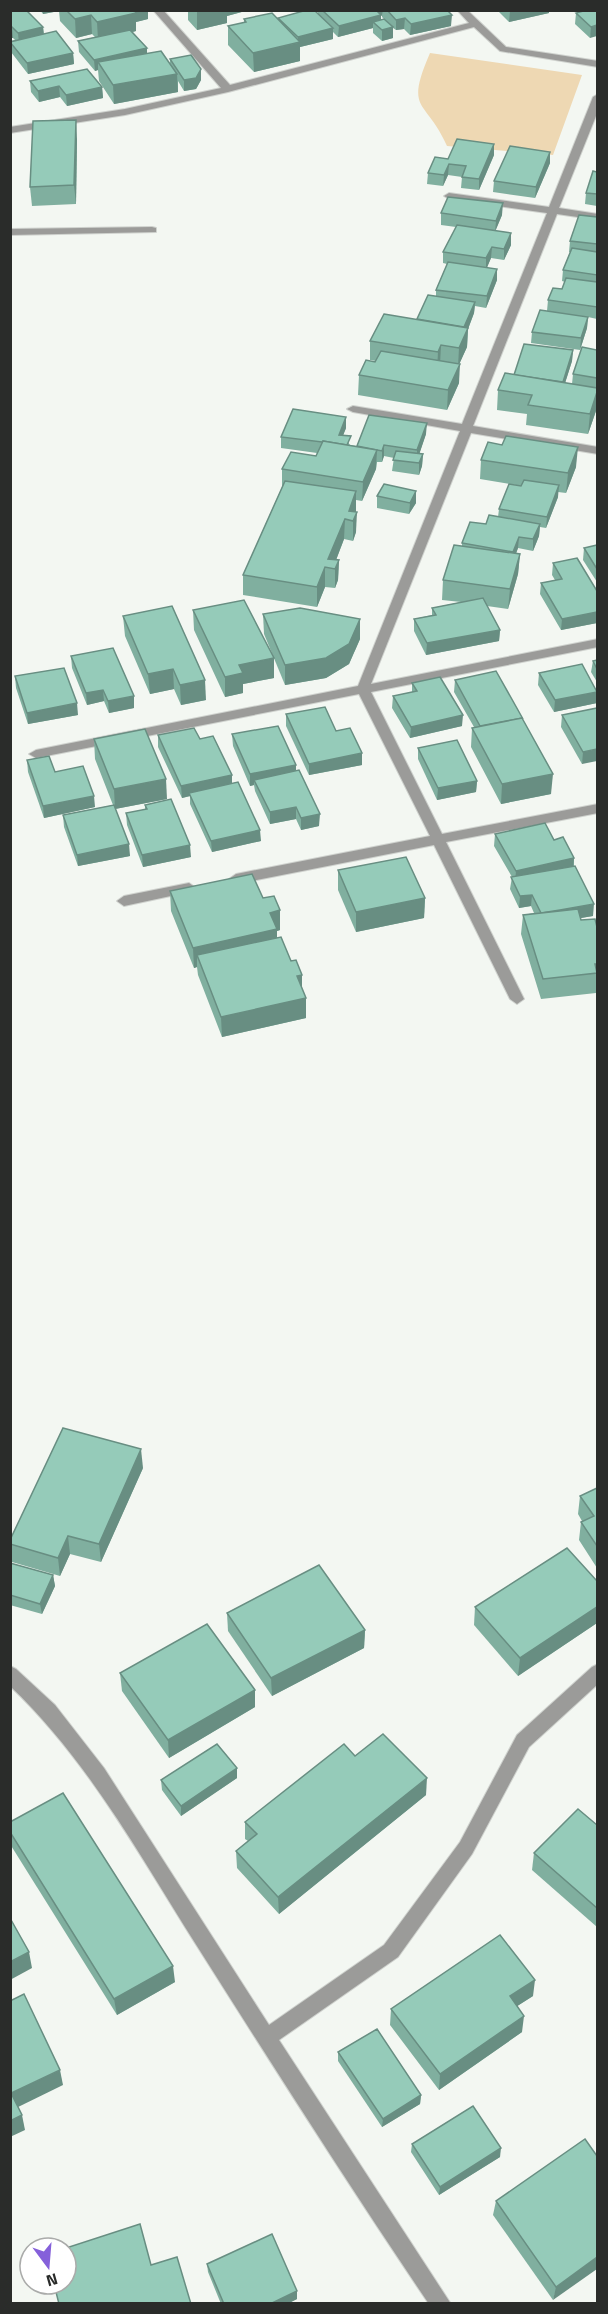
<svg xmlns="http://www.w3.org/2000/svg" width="608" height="2314" font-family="'Titillium Web',sans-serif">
  <rect width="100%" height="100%" fill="#f3f7f2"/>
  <path fill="#eed8b3" d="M430,53l152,22 -29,80 -106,-9c-21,-48 -43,-33 -17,-93z"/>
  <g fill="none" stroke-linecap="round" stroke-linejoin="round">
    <g stroke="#cfd2ce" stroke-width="2">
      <g id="minor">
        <polygon points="153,10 163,10 230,85 469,23 457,10 467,10 506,47 598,61 598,67 500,51 474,27 228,92 125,115 10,133 10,127 125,109 221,88"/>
        <polygon points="598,94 598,111 559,208 598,214 598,220 557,214 473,426 598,447 598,454 471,433 371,684 598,639 598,647 371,692 442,834 598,804 598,813 446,842 524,999 517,1004 510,999 434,845 236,884 229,879 236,874 430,836 359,694 36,758 29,754 36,750 358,686 460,431 353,412 347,409 353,406 462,424 547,213 449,199 444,196 449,193 549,207 593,97"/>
        <polygon points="152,227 156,228 156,232 10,235 10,229"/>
        <polygon points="189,883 196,888 194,891 124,906 117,901 124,896"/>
        <path d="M598,1664v20l-69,63 -57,107 -74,103 -119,83 172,264h-22c-80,-118 -156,-238 -232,-358 -57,-90 -109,-186 -187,-260v-20l6,3 39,36 49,63 165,257 115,-80 76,-103 57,-107 75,-68z"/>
      </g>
    </g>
    <use href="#minor" fill="#9b9b99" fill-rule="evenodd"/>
  </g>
  <g fill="#80af9f" fill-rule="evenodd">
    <polygon points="10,10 43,27 44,34 73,53 74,64 28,74 11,52 10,41 15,40 13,38 10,38"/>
    <polygon points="40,10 148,10 148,19 136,22 136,31 133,32 147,48 147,53 170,63 170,59 201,69 201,80 196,89 184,91 178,81 178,92 114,104 99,81 98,70 95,71 79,52 78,41 95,37 92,34 76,38 60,21 59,11 43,14"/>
    <polygon points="188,10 249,10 227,16 227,23 197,30 188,20"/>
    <path d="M318,10h129l4,16 -41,9 -6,-6 -8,1 -3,-2v10l-11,3 -9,-8v-5l-35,9 -5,-5v7l-33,8v14l-46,11 -26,-27v-19l16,-3v-4h34v-1l40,-4zM381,15h1v2l9,9 -10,-6z"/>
    <polygon points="497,10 549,10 549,13 509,22"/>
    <polygon points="580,10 597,10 590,38 575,24 576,13 581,12"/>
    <polygon points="30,81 102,87 103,98 67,106 60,97 39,102 31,92"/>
    <polygon points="77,139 76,204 32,206 30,187"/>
    <polygon points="550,152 550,163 535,198 493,192 494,181"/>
    <polygon points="494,155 479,190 461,188 462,177 448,175 443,186 427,184 428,173 448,159"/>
    <polygon points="597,172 597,206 585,204 586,193"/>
    <polygon points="441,213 502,215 495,231 511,245 504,260 491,258 487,267 497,280 486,308 475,306 474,313 468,329 467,347 459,364 459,383 447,410 358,395 359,375 376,361 370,360 370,341 417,319 436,296 436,290 447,264 443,263 443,252 456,227 441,225"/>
    <polygon points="597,217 597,319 588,317 587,328 580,350 531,343 532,332 547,311 548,300 562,289 565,282 562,281 563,270 570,252 569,252 570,241"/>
    <polygon points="573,350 572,361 565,383 572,384 573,374 597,350 597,408 588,434 526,425 527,414 497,410 498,390 514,375"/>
    <polygon points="346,417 346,428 343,435 350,445 357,446 426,434 419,454 423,454 422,466 419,475 392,471 394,458 384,456 382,462 377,462 376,469 362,501 356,500 356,532 353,541 344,539 336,560 339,560 338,580 335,588 325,587 317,607 243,595 243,575 282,487 282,469 316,456 317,453 281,448 281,437"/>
    <polygon points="481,460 576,467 566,493 558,492 558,497 546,528 540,527 539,536 533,551 518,548 516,554 520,554 518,574 508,609 487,606 500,630 499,641 426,655 414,631 414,619 432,615 432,608 461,602 442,600 443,580 462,546 462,543 486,524 498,517 499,509 522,486 480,479"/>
    <polygon points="416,491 416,503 409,514 377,508 377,496"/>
    <polygon points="597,545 597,582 583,560 584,548"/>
    <polygon points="553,563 597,591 597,623 561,630 540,594 541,583 555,580 552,575"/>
    <polygon points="193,610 274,678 243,684 243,693 225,697 194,630"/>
    <polygon points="263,614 360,619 360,639 349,664 326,678 285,685 264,634"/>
    <polygon points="123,616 206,700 181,705 174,689 150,694 125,636"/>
    <polygon points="71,656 134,708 109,713 104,701 87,705 72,668"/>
    <polygon points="597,660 597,682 591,672 593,661"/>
    <polygon points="539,673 597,703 554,712 538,685"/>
    <polygon points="15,676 78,715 28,724 16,688"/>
    <polygon points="455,680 523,720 551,794 501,804 471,747 472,728 474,727 454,692"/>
    <polygon points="412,683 462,726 410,738 392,708 393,696 412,692"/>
    <polygon points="597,708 582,764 561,727 562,715"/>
    <polygon points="286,714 336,731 362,765 309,775 286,726"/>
    <polygon points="232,734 296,765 296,771 319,826 301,830 296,819 270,824 255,791 254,785 250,786 233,746"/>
    <polygon points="158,735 200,739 232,775 232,783 261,841 212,852 190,804 190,796 182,798 158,747"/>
    <polygon points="94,739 167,799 115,809 130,856 78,866 64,827 63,815 113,805 95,759"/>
    <polygon points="418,748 477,781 476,792 437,800 418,759"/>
    <polygon points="27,760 55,772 95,807 44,818 28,772"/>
    <polygon points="145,805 191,857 143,867 127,825 126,813 145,810"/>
    <polygon points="495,834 554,840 574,858 574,866 593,916 580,918 581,920 597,927 597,983 596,993 541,999 521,934 523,915 534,913 531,906 519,908 510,889 512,877 494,846"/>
    <polygon points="338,870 425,898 424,918 356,932 338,890"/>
    <polygon points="170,891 263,898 280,910 280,930 277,931 277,938 291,961 302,975 302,988 306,1018 222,1037 198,975 197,967 194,968 171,911"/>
    <polygon points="143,1468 101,1562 70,1554 60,1576 12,1562 10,1540"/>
    <polygon points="597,1488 597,1568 579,1540 581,1522 582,1521 578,1514 580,1496"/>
    <polygon points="10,1563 53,1575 55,1586 42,1614 10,1605"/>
    <polygon points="597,1581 597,1623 518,1676 474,1625 475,1607"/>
    <polygon points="227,1613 365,1630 364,1648 272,1696 228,1631"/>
    <polygon points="120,1673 255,1690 255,1707 169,1758 122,1691"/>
    <polygon points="355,1756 426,1795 279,1914 237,1868 236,1851 248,1841 245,1839 245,1822"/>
    <polygon points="237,1778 181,1816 162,1790 161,1780"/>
    <polygon points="10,1822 175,1982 117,2015 10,1844"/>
    <polygon points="597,1825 597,1927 532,1870 534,1853"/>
    <polygon points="533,1996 517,2006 522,2032 439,2090 390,2025 391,2009"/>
    <polygon points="338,2052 421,2095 420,2104 382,2127 338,2061"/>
    <polygon points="412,2144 500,2157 439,2195 411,2152"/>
    <polygon points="597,2156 553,2300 493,2215 496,2201"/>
    <polygon points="207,2264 297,2291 297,2299 287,2304 221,2304 208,2272"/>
  </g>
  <g fill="#688e82">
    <polygon points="43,10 59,10 59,11 43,14"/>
    <polygon points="129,10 148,10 148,19 136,22 136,31 98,40 97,22"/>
    <polygon points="201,10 249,10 227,16 227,23 197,30 197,11"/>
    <polygon points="379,10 383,10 382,15 379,16"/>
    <polygon points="549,10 549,13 509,22 510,11"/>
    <polygon points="91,15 92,34 76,38 75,19"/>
    <polygon points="381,15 381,26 373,22 373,28 338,37 339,26"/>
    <polygon points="452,15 451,26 410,35 411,24"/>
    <polygon points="405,18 404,29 396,30 396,20"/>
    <polygon points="597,25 597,36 590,38 591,27"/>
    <polygon points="10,27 12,27 13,38 10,38"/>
    <polygon points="43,27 44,38 19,44 18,33"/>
    <polygon points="393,27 393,38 382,41 382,30"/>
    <polygon points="333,28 333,39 300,47 300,61 254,72 253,53 298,43 298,37"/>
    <polygon points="147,48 147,59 98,62 98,70 95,71 94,60"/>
    <polygon points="73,53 74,64 28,74 27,63"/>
    <polygon points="201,69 201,80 196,89 184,91 184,80"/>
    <polygon points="177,74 178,92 114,104 113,85"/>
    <polygon points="59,86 60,97 39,102 38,91"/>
    <polygon points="102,87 103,98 67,106 66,95"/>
    <polygon points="76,120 77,139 76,204 74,185"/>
    <polygon points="494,144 494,155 479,190 479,179"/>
    <polygon points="550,152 550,163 535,198 536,187"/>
    <polygon points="449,164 448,175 443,186 444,175"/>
    <polygon points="503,203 502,215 495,232 496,221"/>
    <polygon points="511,233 511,245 504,260 504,249"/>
    <polygon points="492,247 491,258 486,270 486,258"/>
    <polygon points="497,269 497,280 486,308 487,296"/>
    <polygon points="475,302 474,313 468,329 467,347 458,367 459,348 464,327"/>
    <polygon points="588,317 587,328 580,350 581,338"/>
    <polygon points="441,345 440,365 437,371 438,352"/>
    <polygon points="573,350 572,361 561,396 562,385"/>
    <polygon points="460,364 459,383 447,410 448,390"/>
    <polygon points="597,392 597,408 588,434 590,414"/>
    <polygon points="346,417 346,428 339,446 339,435"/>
    <polygon points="427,423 426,434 417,461 417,450"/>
    <polygon points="384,445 384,456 382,462 382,451"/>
    <polygon points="578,447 576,467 566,493 568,473"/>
    <polygon points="377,450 376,469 362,501 363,482"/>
    <polygon points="423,454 422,466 419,475 419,463"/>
    <polygon points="559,485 558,497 546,528 547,517"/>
    <polygon points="356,491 356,511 352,521 349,511"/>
    <polygon points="416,491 416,503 409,514 410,503"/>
    <polygon points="357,512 356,532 353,541 353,521"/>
    <polygon points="345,519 344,539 333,568 328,559"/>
    <polygon points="540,524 539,536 533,551 533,539"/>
    <polygon points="519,537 518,548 512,563 513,552"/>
    <polygon points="520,554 518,574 508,609 510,589"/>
    <polygon points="339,560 338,580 335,588 335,569"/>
    <polygon points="325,567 325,587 317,607 317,587"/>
    <polygon points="597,612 597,623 561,630 562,619"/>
    <polygon points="360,619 360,639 349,664 326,678 285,685 285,665"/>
    <polygon points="500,630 499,641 426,655 427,643"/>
    <polygon points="274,658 274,678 243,684 243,693 225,697 225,677 239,665"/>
    <polygon points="173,669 174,689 150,694 148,674"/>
    <polygon points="205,680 206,700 181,705 180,685"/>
    <polygon points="103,690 104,701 87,705 86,693"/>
    <polygon points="597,692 597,703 554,712 555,700"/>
    <polygon points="134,696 134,708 109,713 108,701"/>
    <polygon points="77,703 78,715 28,724 27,713"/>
    <polygon points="463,715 462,726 410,738 411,727"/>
    <polygon points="597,749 597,761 582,764 583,752"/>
    <polygon points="362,753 362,765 309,775 309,764"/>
    <polygon points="296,765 296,777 254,780 254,785 250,786 250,774"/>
    <polygon points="553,774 551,794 501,804 502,784"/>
    <polygon points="232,775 232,787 189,793 190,796 182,798 181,786"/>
    <polygon points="166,779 167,799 115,809 114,789"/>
    <polygon points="477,781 476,792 437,800 438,788"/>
    <polygon points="94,796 95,807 44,818 43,806"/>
    <polygon points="296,807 296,819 270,824 270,812"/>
    <polygon points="320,814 319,826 301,830 301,818"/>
    <polygon points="260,830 261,841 212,852 211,841"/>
    <polygon points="129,844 130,856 78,866 77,855"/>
    <polygon points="190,845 191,857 143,867 142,855"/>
    <polygon points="574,858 573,869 515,883 516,871"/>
    <polygon points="532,895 531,906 519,908 520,896"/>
    <polygon points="425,898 424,918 356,932 356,912"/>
    <polygon points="594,904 593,916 540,925 541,914"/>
    <polygon points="280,910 280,930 277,931 277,949 197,955 197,967 194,968 193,948 270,913"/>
    <polygon points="302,975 302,995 297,976"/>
    <polygon points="306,998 306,1018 222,1037 221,1017"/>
    <polygon points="141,1449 143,1468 101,1562 99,1544"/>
    <polygon points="68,1536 70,1554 60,1576 58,1558"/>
    <polygon points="53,1575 55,1586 42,1614 40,1604"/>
    <polygon points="597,1607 597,1623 518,1676 520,1658"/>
    <polygon points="365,1630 364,1648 272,1696 271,1678"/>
    <polygon points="255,1690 255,1707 169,1758 168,1740"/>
    <polygon points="237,1768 237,1778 181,1816 181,1806"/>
    <polygon points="427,1778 426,1795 279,1914 278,1897"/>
    <polygon points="29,1952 32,1968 10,1980 10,1962"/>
    <polygon points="173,1966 175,1982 117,2015 114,1999"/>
    <polygon points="535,1980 533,1996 508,2012 510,1996"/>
    <polygon points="524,2016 522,2032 439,2090 440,2074"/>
    <polygon points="60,2070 63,2085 14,2109 11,2093"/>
    <polygon points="421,2095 420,2104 382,2127 383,2119"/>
    <polygon points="22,2115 25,2130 10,2137 10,2121"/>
    <polygon points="501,2148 500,2157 439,2195 440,2187"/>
    <polygon points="597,2257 597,2269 553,2300 556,2287"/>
    <polygon points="297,2291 297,2299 287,2304 270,2304"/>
  </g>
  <g fill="#95cbb9" stroke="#688e82" stroke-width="1.5">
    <polygon points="10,10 26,10 43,27 18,33 12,27 10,27"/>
    <polygon points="66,10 134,10 136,13 97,22 91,15 75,19"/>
    <polygon points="307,10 314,10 333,28 298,37 278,18"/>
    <polygon points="322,10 376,10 381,15 339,26"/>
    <polygon points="387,10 447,10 452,15 411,24 405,18 396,20"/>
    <polygon points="587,10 597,10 597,25 591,27 576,13"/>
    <polygon points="272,13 300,42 253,53 228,26 246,22 244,19"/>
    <polygon points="384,19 393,27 382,30 373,22"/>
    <polygon points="130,30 147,48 94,60 78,41"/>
    <polygon points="56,31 73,53 27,63 10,42"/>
    <polygon points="161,51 177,74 113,85 98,62"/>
    <polygon points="191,55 201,69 196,78 184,80 170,59"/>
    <polygon points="87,69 102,87 66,95 59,86 38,91 30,81"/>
    <polygon points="76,120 74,185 30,187 33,121"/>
    <polygon points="457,139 494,144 479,179 462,177 466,166 449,164 444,175 428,173 435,157 448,159"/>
    <polygon points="510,146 550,152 536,187 494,181"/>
    <polygon points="593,171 597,172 597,194 586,193"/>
    <polygon points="448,197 503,203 496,221 441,213"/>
    <polygon points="579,215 597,217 597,244 570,241"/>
    <polygon points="457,225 511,233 504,249 492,247 486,258 443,252"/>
    <polygon points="572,248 597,252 597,275 563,270"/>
    <polygon points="448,262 497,269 487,296 436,290"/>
    <polygon points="566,278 597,282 597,307 548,300 553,288 562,289"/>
    <polygon points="428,295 475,302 464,327 417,319"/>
    <polygon points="540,310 588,317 581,338 532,332"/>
    <polygon points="384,314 468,328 459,348 441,345 438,352 370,341"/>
    <polygon points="524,344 573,350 563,382 514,375"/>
    <polygon points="582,347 597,350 597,378 573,374"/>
    <polygon points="381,351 460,364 448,390 359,375 366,360 375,362"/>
    <polygon points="505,373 597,388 597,392 590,414 528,405 532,395 498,390"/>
    <polygon points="293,409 346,417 339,435 351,436 347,445 323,441 322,442 281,437"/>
    <polygon points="369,415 427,423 417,450 384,445 382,451 357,446"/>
    <polygon points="506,436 578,447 568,473 481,460 488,442 502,445"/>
    <polygon points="323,441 377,450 363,482 282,469 291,452 316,456"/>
    <polygon points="396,451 423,454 419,463 393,460"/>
    <polygon points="524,480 559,485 547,517 499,509 509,484 521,486"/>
    <polygon points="285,481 356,491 349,511 357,512 353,521 345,519 328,559 339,560 335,569 325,567 317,587 243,575"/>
    <polygon points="384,484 416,491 410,503 377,496"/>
    <polygon points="489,515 540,524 533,539 519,537 513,552 462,543 470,522 486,524"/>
    <polygon points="454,545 520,554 510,589 443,580"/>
    <polygon points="597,545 597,569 584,548"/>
    <polygon points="577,558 597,591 597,612 562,619 541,583 562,579 553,563"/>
    <polygon points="483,598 500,630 427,643 414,619 436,615 432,608"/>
    <polygon points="244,600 274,658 239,665 243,673 225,677 193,610"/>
    <polygon points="172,606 205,680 180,685 173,669 148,674 123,616"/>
    <polygon points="300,608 360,619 349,644 326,658 285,665 263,614"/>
    <polygon points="113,648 134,696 108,701 103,690 86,693 71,656"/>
    <polygon points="597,660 597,669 593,661"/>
    <polygon points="582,664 597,692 555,700 539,673"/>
    <polygon points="64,668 77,703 27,713 15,676"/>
    <polygon points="496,671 523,719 522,718 480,726 455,680"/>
    <polygon points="440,677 463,715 411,727 393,696 417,691 412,683"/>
    <polygon points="325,707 336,731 350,728 362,753 309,764 286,714"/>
    <polygon points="597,708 597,749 583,752 562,715"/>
    <polygon points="522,718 553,774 502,784 472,728"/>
    <polygon points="278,726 296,765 250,774 232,734"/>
    <polygon points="194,728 200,739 213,736 232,775 181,786 158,735"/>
    <polygon points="145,729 166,779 114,789 94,739"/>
    <polygon points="457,740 477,781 438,788 418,748"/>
    <polygon points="49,756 55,772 83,766 94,796 43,806 27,760"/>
    <polygon points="299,770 320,814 301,818 296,807 270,812 254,780"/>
    <polygon points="238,782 260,830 211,841 189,793"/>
    <polygon points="171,799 190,845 142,855 126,813 147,809 145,805"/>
    <polygon points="114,805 129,844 77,855 63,815"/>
    <polygon points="545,823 554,840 563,837 574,858 516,871 495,834"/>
    <polygon points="406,857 425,898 356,912 338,870"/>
    <polygon points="575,866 594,904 560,910 541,913 532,895 520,896 511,877"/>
    <polygon points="252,874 263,898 274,896 280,910 270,913 277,929 193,948 170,891"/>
    <polygon points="578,909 581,920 595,919 597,927 597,964 595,964 597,973 543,979 523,915"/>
    <polygon points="281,937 291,961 296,960 302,975 297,976 306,998 221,1017 197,955"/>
    <polygon points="63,1428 141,1449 99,1544 68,1536 58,1558 10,1544 10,1540"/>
    <polygon points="597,1488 597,1546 581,1522 594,1516 580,1496"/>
    <polygon points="567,1548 597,1581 597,1607 520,1658 475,1607"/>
    <polygon points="10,1563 53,1575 40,1604 10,1595"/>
    <polygon points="319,1565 365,1630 271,1678 227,1613"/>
    <polygon points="207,1624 255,1690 168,1740 120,1673"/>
    <polygon points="383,1734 427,1778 278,1897 236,1851 257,1834 245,1822 344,1744 355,1756"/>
    <polygon points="217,1744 237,1768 181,1806 161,1780"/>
    <polygon points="63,1793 173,1966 114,1999 10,1832 10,1822"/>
    <polygon points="578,1809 597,1825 597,1908 534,1853"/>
    <polygon points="10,1918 29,1952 10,1962"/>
    <polygon points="500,1935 535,1980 510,1996 524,2016 440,2074 391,2009"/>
    <polygon points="24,1994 60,2070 11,2093 22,2115 10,2121 10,2001"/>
    <polygon points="377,2029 421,2095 383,2119 338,2052"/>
    <polygon points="473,2106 501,2148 440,2187 412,2144"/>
    <polygon points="585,2139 597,2156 597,2257 556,2287 496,2201"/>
    <polygon points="140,2224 151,2265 177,2257 191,2304 59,2304 54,2284 66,2284 66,2248"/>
    <polygon points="272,2234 297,2291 270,2304 224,2304 207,2264"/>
  </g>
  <rect width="608" height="2314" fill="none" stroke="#2a2c2a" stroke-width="24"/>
  <g transform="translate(48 2266) rotate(164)"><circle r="28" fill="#ffffff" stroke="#aaabaa" stroke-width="1.5"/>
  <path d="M0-4.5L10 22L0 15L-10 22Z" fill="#8560da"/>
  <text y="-9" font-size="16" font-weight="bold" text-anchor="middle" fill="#2a2c2a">N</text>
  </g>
</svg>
